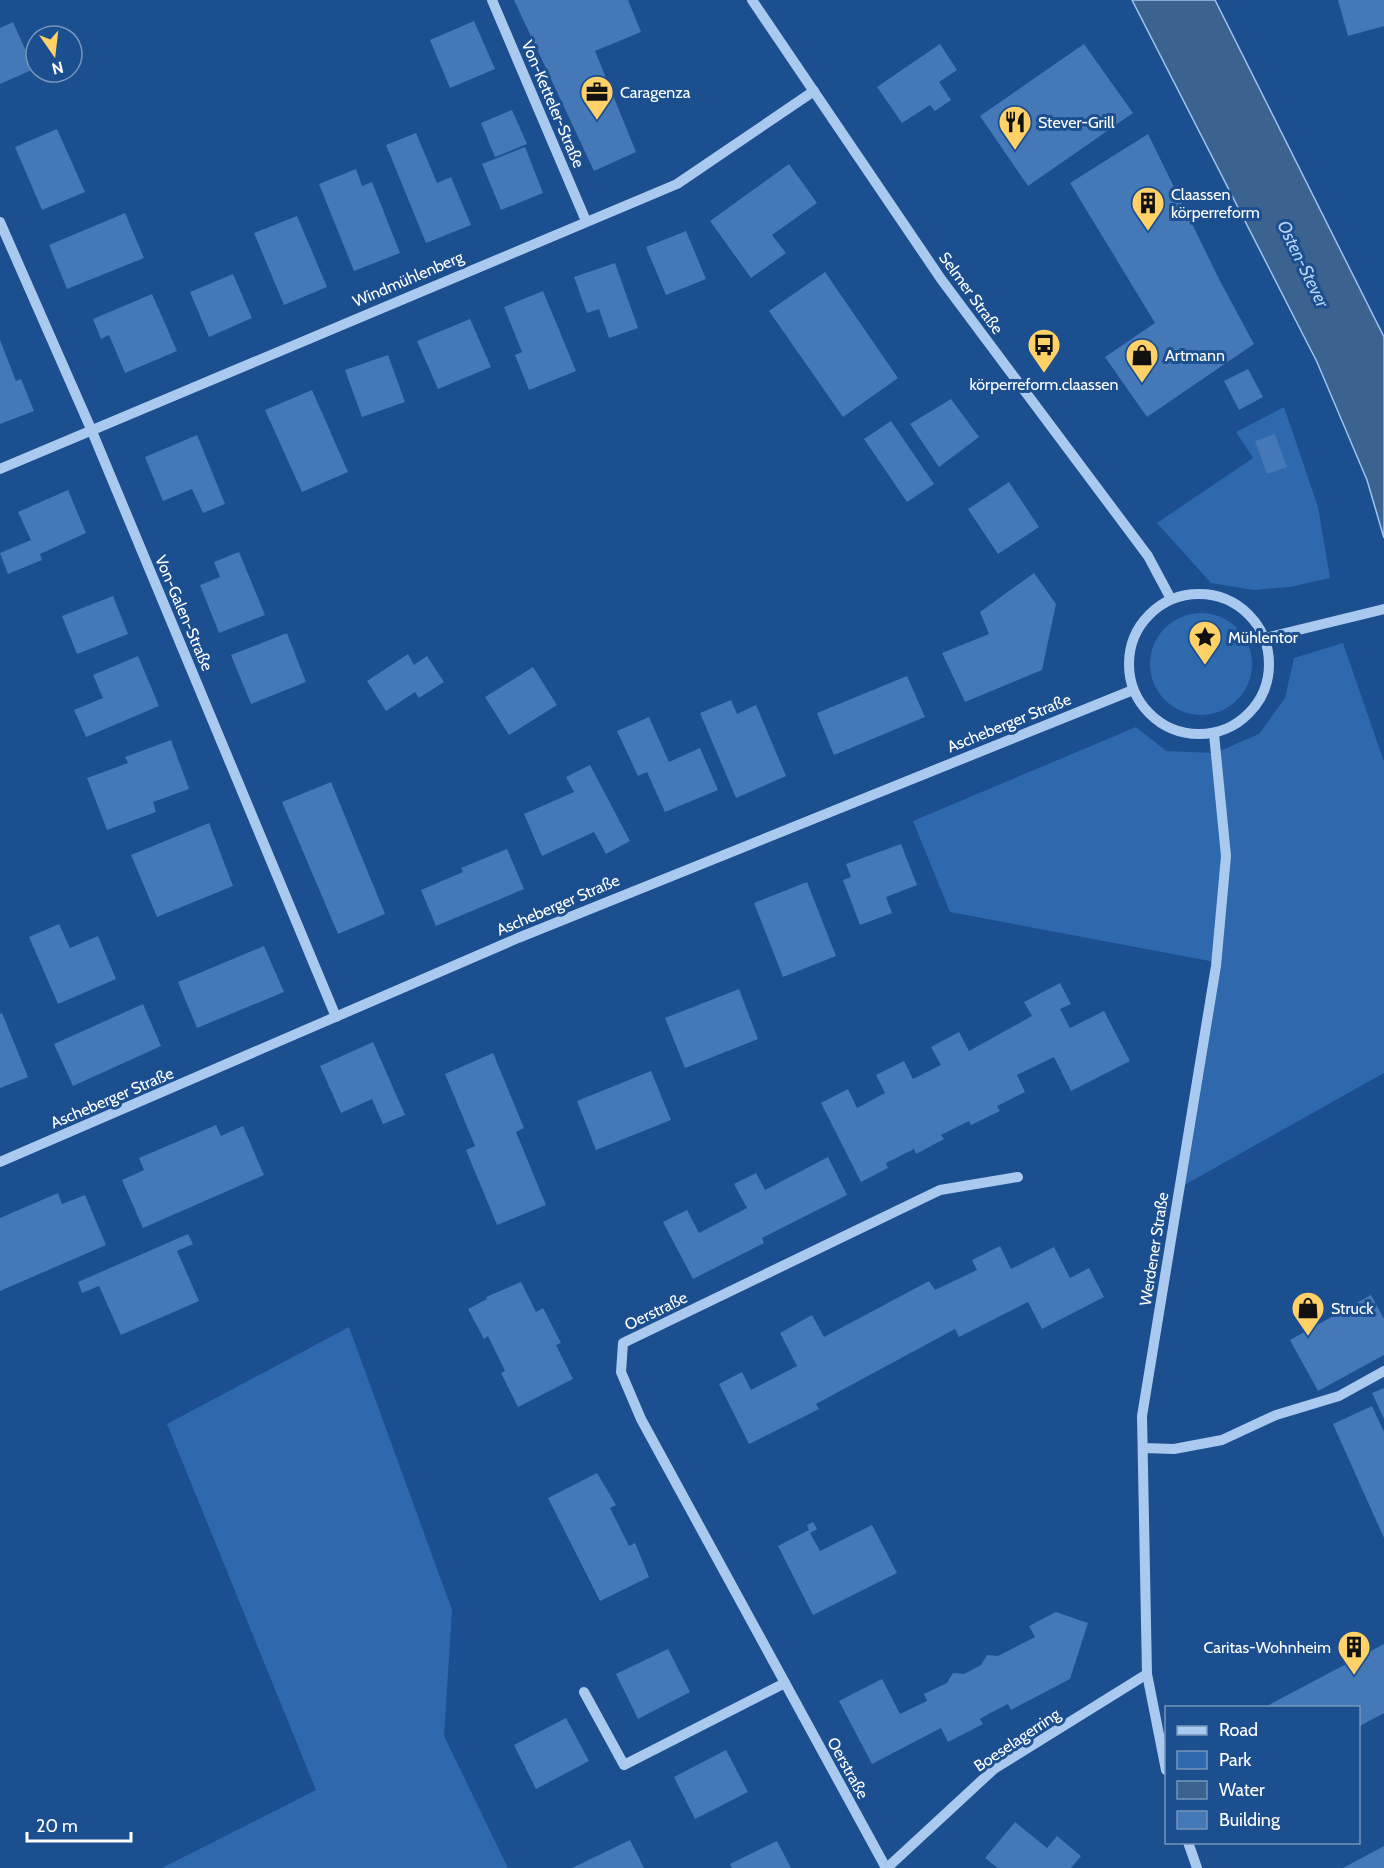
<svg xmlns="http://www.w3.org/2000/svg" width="1384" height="1868" font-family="Cabin,sans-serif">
  <rect width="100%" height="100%" fill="#1b4f8f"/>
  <g fill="#2e69ad">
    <polygon points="1284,407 1318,507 1330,578 1290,587 1253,590 1211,583 1157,523 1253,458 1236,432"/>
    <circle cx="1201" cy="664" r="51"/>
    <polygon points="1343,643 1384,762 1384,1073 1179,1188 1215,962 950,912 913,821 1136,727 1166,751 1215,753 1259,734 1285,698 1294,658"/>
    <polygon points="349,1327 452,1610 444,1736 508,1868 162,1868 316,1790 167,1424"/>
  </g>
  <polygon fill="#3c6290" stroke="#9cc4f0" stroke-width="1.5" points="1132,0 1215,0 1384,337 1384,538 1367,480 1317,362"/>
  <g fill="#4478b7">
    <polygon points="514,0 628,0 641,32 595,51 636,152 594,171"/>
    <polygon points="1338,0 1384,0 1384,26 1348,36"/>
    <polygon points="474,21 495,69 450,88 430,40"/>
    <polygon points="13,22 34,69 0,84 0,28"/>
    <polygon points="940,44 957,70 939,82 951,100 935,111 930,105 902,123 877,87"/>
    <polygon points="1084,44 1133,113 1028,186 980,116"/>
    <polygon points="512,110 527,144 495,157 481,123"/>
    <polygon points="57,129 85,192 42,210 15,147"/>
    <polygon points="416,133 437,183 451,177 471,225 426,243 386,145"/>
    <polygon points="1148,134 1220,281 1254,344 1147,417 1105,357 1155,323 1070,183"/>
    <polygon points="525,147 543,193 501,210 482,164"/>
    <polygon points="789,164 817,203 772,235 786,253 751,278 710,221"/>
    <polygon points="356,169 362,186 372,182 400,253 354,271 319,184"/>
    <polygon points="125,213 144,258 67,289 49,245"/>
    <polygon points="297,216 327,287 284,305 254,233"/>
    <polygon points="686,231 706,279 666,295 646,247"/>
    <polygon points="615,263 638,328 609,338 599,309 587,313 574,277"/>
    <polygon points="825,272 898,378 843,417 769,311"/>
    <polygon points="233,274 252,318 209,337 190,292"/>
    <polygon points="543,291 576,371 529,390 515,355 522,352 504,307"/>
    <polygon points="152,294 177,351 125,373 109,335 101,339 93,319"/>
    <polygon points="470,319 491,367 438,389 417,341"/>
    <polygon points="0,340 16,381 21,379 34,411 0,424"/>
    <polygon points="388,355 405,402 362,417 345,370"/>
    <polygon points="1248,369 1263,397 1239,410 1224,381"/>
    <polygon points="312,390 348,472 302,492 265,410"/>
    <polygon points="951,399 979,437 939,467 910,424"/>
    <polygon points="891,421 934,484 907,502 864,439"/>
    <polygon points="1275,434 1287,467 1267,474 1255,441"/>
    <polygon points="197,435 225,504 203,513 192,489 163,501 145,457"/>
    <polygon points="1009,482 1039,527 998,554 968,509"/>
    <polygon points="68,490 86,533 40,554 42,560 8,574 0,553 31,540 18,512"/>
    <polygon points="239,552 265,615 219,633 200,585 220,577 214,562"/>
    <polygon points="1034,573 1056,604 1042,670 965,702 942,653 989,634 980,612"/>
    <polygon points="113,596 128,634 77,654 62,616"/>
    <polygon points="287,633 306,682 251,704 231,655"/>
    <polygon points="408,654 414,665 427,656 444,682 419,698 415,692 386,711 367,681"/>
    <polygon points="138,656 159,706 86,737 74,710 103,698 93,675"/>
    <polygon points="533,667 557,705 509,735 485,697"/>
    <polygon points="907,676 925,717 834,755 817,713"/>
    <polygon points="731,700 737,714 756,705 786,776 736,798 700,713"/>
    <polygon points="649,717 669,762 700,748 718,790 665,812 647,772 638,776 617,731"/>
    <polygon points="171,740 189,789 153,802 156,812 107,830 87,778 128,763 125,757"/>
    <polygon points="590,765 630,841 606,854 594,832 542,856 524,814 574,792 566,777"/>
    <polygon points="331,782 385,914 338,934 282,802"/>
    <polygon points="209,823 233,886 157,917 131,855"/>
    <polygon points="901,844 917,885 886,897 892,913 860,925 843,880 851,877 846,864"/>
    <polygon points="507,849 524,889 436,926 421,890 463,872 461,868"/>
    <polygon points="807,882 836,956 783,977 754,903"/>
    <polygon points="59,924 70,948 98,936 116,979 58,1004 29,937"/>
    <polygon points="264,946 284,992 197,1028 178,982"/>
    <polygon points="1060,983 1071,1004 1060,1009 1070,1028 1104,1011 1130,1061 1071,1091 1054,1057 1017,1075 1025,1092 997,1106 1000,1111 971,1125 969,1121 941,1135 944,1139 916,1154 914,1149 886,1163 888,1168 861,1182 821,1103 848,1089 857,1108 885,1093 876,1075 904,1061 913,1079 941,1065 931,1047 959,1032 969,1051 1032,1016 1024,1002"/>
    <polygon points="739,989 758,1039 685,1068 665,1018"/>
    <polygon points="143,1004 161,1046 73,1086 54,1044"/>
    <polygon points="2,1013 28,1077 0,1088 0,1014"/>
    <polygon points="373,1042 405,1115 383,1124 372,1099 341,1113 320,1066"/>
    <polygon points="493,1053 524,1128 516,1132 546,1205 497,1225 466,1150 475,1146 445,1074"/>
    <polygon points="651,1071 671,1120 596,1150 577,1101"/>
    <polygon points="216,1125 221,1136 243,1126 264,1175 143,1228 122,1180 144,1170 139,1158"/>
    <polygon points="828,1157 847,1195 762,1238 764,1243 693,1279 663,1222 687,1210 699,1233 747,1208 734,1184 756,1173 765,1190"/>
    <polygon points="58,1193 62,1204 85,1195 106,1245 0,1291 0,1218"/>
    <polygon points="188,1234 193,1244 177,1251 199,1301 121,1335 99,1286 82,1293 78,1282"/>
    <polygon points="1000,1246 1011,1269 1054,1247 1070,1278 1089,1268 1104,1297 1042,1329 1028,1302 959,1337 955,1329 816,1404 819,1409 749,1444 719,1384 742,1372 751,1390 797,1366 780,1333 812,1315 824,1337 929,1281 935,1290 977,1270 972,1260"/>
    <polygon points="521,1282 536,1312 543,1308 561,1343 556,1345 573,1379 518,1407 501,1373 505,1371 488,1336 484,1339 468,1309 487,1299 486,1297"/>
    <polygon points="1371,1295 1384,1319 1384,1355 1318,1391 1290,1340"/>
    <polygon points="1384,1388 1384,1419 1372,1393"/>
    <polygon points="1372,1406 1384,1432 1384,1538 1333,1424"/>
    <polygon points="597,1473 616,1505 610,1508 629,1546 635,1543 649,1577 600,1601 548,1498"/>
    <polygon points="813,1522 817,1529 810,1533 820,1551 872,1525 897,1573 813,1615 778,1546 809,1530 807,1525"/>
    <polygon points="1056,1612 1088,1623 1070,1679 1011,1710 1008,1704 994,1711 980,1719 983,1724 948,1742 941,1728 872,1764 839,1701 882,1679 900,1714 927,1701 924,1694 947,1683 953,1673 964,1674 981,1665 987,1655 998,1656 1035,1637 1029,1626"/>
    <polygon points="1384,1644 1384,1713 1358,1727 1358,1708 1263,1708"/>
    <polygon points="668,1649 690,1692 638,1719 616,1674"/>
    <polygon points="566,1718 589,1761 536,1789 514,1745"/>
    <polygon points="726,1750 748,1792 695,1819 674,1777"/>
    <polygon points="1015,1822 1047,1848 1057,1836 1081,1856 1071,1868 998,1868 985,1858"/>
    <polygon points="630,1840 644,1868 572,1868"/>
    <polygon points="777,1841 791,1868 732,1868 730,1864"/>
    <polygon points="1384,1846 1384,1868 1343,1868"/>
  </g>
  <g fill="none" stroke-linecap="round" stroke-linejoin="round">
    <g stroke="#a9c9ee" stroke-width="10">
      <polyline points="492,0 586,221"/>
      <polyline points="752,0 941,279 1148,556 1171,599"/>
      <polyline points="0,222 91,429 336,1017"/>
      <polyline points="0,469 677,184 814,91"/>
      <circle cx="1199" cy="664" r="70"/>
      <polyline points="1265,638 1384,609"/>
      <polyline points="0,1162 518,938 1133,690"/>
      <polyline points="1143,1448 1174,1449 1222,1440 1276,1415 1339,1396 1384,1371"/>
      <polyline points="584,1692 624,1765 785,1683"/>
      <polyline points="1166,1770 1147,1674 1142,1416 1216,966 1226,856 1214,734"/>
      <polyline points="1188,1842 1197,1868"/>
      <polyline points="886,1868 641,1419 621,1372 623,1343 940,1190 1018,1177"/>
      <polyline points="887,1868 994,1769 1147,1674"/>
    </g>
  </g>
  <defs>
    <g id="office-pin" transform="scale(1.725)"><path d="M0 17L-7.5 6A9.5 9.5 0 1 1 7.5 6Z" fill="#ffd166" stroke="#1b4f8f"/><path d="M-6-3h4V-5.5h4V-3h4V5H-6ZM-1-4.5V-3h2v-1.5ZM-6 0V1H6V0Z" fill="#111"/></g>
    <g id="restaurant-pin" transform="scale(1.725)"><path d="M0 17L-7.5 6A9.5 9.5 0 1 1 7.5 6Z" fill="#ffd166" stroke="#1b4f8f"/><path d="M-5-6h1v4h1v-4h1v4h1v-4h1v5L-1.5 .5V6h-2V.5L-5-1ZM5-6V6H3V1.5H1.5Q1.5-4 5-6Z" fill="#111"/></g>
    <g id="building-pin" transform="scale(1.725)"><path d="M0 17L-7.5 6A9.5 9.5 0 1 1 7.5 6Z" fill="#ffd166" stroke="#1b4f8f"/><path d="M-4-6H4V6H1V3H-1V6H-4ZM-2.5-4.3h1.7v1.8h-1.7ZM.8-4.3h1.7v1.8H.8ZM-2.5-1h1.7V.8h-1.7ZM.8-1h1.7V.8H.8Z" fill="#111"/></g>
    <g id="bus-pin" transform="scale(1.725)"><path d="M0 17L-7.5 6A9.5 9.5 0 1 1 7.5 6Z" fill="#ffd166" stroke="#1b4f8f"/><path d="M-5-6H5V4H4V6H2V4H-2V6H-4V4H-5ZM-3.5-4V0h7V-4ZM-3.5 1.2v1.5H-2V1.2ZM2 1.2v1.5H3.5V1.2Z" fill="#111"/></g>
    <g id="shop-pin" transform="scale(1.725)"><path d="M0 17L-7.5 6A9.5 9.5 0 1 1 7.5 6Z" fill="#ffd166" stroke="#1b4f8f"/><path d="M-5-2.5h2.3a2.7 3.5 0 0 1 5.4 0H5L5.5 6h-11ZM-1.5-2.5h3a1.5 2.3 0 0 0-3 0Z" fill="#111"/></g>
    <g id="sight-pin" transform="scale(1.725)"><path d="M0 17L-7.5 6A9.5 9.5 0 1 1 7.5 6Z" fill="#ffd166" stroke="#1b4f8f"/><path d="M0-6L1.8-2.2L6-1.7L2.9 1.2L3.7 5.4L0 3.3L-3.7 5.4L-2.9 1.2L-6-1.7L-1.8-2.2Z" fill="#111"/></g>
  </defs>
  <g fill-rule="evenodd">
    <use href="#office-pin" x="597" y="92"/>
    <use href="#restaurant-pin" x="1015" y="122"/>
    <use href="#building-pin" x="1148" y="203"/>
    <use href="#bus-pin" x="1044" y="345"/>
    <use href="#shop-pin" x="1142" y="355"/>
    <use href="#sight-pin" x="1205" y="637"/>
    <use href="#shop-pin" x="1308" y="1308"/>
    <use href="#building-pin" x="1354" y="1647"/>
  </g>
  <g text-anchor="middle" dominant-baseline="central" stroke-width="6" stroke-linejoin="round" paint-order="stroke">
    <g font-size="16" fill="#fff" stroke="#1b4f8f" text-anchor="start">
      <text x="620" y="92">Caragenza</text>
      <text x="1038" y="122">Stever-Grill</text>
      <text x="1171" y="194">Claassen<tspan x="1171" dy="18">körperreform</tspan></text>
      <text x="1165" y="355">Artmann</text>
      <text x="1044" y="384" text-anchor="middle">körperreform.claassen</text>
      <text x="1228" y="637">Mühlentor</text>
      <text x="1331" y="1308">Struck</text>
      <text x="1331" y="1647" text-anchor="end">Caritas-Wohnheim</text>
    </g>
    <g font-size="16" fill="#fff" stroke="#1b4f8f">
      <text transform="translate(553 104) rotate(67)">Von-Ketteler-Straße</text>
      <text transform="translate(408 279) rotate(-23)">Windmühlenberg</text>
      <text transform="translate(971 293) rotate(54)">Selmer Straße</text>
      <text transform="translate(184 613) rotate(67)">Von-Galen-Straße</text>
      <text transform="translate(1009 723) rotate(-22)">Ascheberger Straße</text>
      <text transform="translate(558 905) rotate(-23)">Ascheberger Straße</text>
      <text transform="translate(112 1098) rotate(-23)">Ascheberger Straße</text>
      <text transform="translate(1154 1249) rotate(-81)">Werdener Straße</text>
      <text transform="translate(656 1311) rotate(-26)">Oerstraße</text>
      <text transform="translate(1017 1740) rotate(-34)">Boeselagerring</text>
      <text transform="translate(848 1768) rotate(61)">Oerstraße</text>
    </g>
    <g font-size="18" font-style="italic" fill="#b5d3f5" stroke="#1b4f8f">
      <text transform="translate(1303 264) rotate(64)">Osten-Stever</text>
    </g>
  </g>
  <rect x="1165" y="1706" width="195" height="138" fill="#1b4f8f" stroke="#7695bc" stroke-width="1.5"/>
  <rect x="1177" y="1726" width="30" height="9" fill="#a9c9ee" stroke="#7695bc" stroke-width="1.5"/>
  <text x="1219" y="1736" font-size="18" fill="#ffffff">Road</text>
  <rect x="1177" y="1751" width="30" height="18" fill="#2e69ad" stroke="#7695bc" stroke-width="1.5"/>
  <text x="1219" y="1766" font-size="18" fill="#ffffff">Park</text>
  <rect x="1177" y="1781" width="30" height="18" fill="#3c6290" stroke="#7695bc" stroke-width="1.5"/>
  <text x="1219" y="1796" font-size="18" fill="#ffffff">Water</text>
  <rect x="1177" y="1811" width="30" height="18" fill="#4478b7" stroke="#7695bc" stroke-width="1.5"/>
  <text x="1219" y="1826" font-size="18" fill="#ffffff">Building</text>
  <g transform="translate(54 54) rotate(166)"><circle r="28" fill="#1b4f8f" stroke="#7695bc" stroke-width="1.5"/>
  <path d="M0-4.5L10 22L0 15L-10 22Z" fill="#ffd166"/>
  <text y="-9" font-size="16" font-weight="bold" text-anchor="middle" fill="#ffffff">N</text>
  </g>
  <path d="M27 1832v9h104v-9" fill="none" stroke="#ffffff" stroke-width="3"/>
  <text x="36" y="1832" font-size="18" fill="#ffffff" stroke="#1b4f8f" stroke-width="4.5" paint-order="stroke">20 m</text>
</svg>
